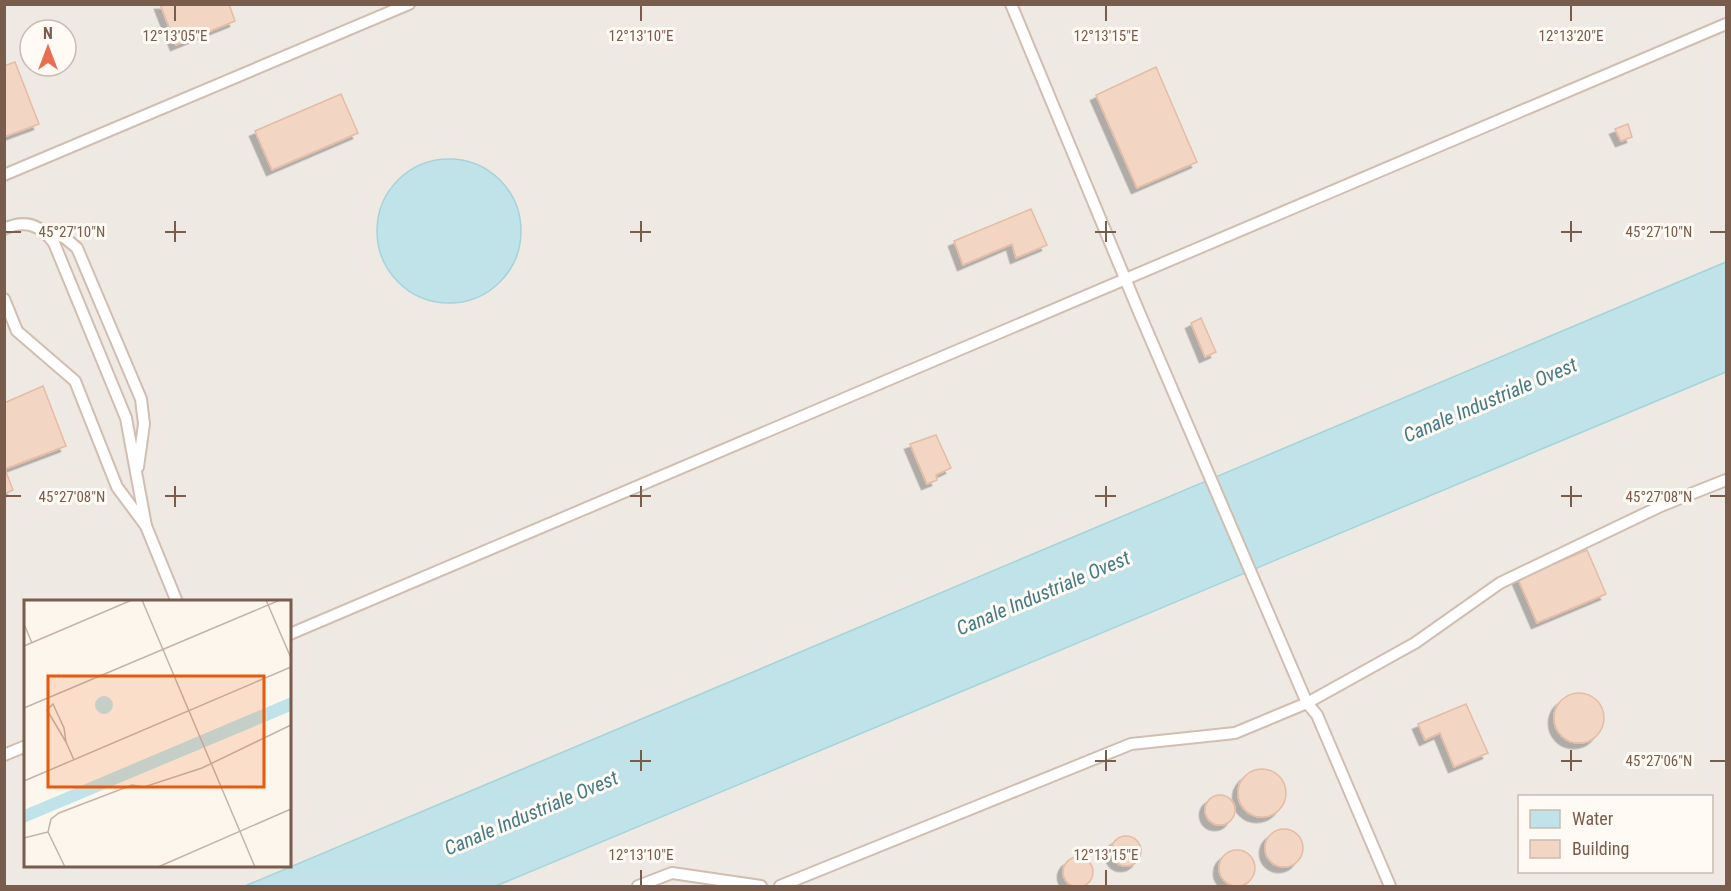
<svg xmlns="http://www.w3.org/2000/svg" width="1731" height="891" font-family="'Roboto Condensed',sans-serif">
  <defs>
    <filter id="shadow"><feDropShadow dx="-5.5" dy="5.5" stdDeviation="0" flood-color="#0004"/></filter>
  </defs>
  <rect width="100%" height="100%" fill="#fdf6ec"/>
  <g fill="#efe9e4" fill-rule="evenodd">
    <path d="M5,5h1721v257l-1481,624h-240zM30,30h36v36h-36zM26,602h264v264h-264z"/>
    <path d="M1726,372v514h-1230l698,-291zM1520,796h192v76h-192z"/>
  </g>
  <g fill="#bfe3e8" stroke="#a5d3da" stroke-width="1.5">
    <circle cx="449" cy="231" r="72"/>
    <polygon points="1726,262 1726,372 496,886 245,886"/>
  </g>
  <g fill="#f3d5c3" stroke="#e6bba3" stroke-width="1.5" filter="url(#shadow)">
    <polygon points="160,4 229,4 235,21 176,45"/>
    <polygon points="15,62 39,124 4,137 4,66"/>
    <polygon points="1156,67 1197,162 1137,188 1096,95"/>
    <polygon points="341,94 358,133 272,170 255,131"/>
    <polygon points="1628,124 1632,137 1621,141 1615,129"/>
    <polygon points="1031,209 1047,245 1016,258 1012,244 963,265 954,241"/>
    <polygon points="1201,318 1216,352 1205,357 1191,323"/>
    <polygon points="43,386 66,446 5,469 13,490 4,494 4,403"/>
    <polygon points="936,435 951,468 936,475 937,480 927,484 910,444"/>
    <polygon points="1587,550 1606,594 1537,623 1518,579"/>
    <circle cx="1579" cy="718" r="25"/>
    <polygon points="1466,704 1488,753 1454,767 1440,733 1425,740 1418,724"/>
    <circle cx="1262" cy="793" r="24"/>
    <circle cx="1220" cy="810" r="15"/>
    <circle cx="1284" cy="848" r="19"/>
    <circle cx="1126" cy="851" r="15"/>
    <circle cx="1237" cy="868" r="18"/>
    <circle cx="1078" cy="872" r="15"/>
  </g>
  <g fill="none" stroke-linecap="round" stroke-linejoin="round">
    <g stroke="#d1beb0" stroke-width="14">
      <g id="service">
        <polyline points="1011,4 1139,312 1307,703 1317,715 1390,886"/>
        <polyline points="4,175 409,4"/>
        <path d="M4,229c21,-10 37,-4 50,14l72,175 20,108 -29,-39 -42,-106 -58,-50 -13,-32"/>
        <polyline points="46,230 65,238 77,248 141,399 144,424 138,467"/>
        <polyline points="146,526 177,602"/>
        <polyline points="290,634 1726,24"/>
        <polyline points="4,755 26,746"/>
        <polyline points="638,886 672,873 761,886"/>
        <polyline points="780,886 1131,744 1235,733 1307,703 1415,643 1500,583 1663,505 1726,480"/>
      </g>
    </g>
    <use href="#service" stroke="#fff" stroke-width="10"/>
  </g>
  <path fill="none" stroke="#7a5c4d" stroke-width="2" d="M175,6v15M641,6v15M1106,6v15M1571,6v15M175,221v21M641,221v21M1106,221v21M1571,221v21M6,232h15M165,232h21M630,232h21M1095,232h21M1561,232h21M1710,232h15M175,486v21M641,486v21M1106,486v21M1571,486v21M6,496h15M165,496h21M630,496h21M1095,496h21M1561,496h21M1710,496h15M641,750v21M1106,750v21M1571,750v21M630,761h21M1095,761h21M1561,761h21M1710,761h15M641,870v15M1106,870v15"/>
  <g text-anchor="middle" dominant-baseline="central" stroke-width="6" stroke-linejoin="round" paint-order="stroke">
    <g font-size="20" font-style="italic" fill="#437c86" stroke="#fffaf3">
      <text transform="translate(1490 400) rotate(-23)">Canale Industriale Ovest</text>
      <text transform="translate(1043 593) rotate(-23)">Canale Industriale Ovest</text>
      <text transform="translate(531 813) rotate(-23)">Canale Industriale Ovest</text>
    </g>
  </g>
  <g transform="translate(24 600)">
    <rect width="267" height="267" fill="#fdf6ec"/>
    <path d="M71 105a9 9 0 1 1 18 0a9 9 0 1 1-18 0ZM267,97v14l-267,112v-13z" fill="#bfe3e8"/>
    <path fill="none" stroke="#c5b3a7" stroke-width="1.5" d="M118,0l113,267M242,0l25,58M0,24l8,19M0,46l108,-46M29,104l11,24 2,14 -19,-32zM0,108l256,-108M42,142l8,18M0,181l267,-114M24,232l17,35M0,238l24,-6 3,-13 8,-6 73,-28 12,2 58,-19 89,-43M134,267l133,-58"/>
    <path fill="#e8590c" fill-opacity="0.15" stroke="#e8590c" stroke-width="3" d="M24,76h216v111h-216z"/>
    <rect width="267" height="267" fill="none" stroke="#7a5c4d" stroke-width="3"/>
  </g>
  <g font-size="15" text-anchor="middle" fill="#7a5c4d" stroke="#fffaf3" stroke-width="6" stroke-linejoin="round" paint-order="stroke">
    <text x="175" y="41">12°13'05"E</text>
    <text x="641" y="41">12°13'10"E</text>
    <text x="1106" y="41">12°13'15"E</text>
    <text x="1571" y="41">12°13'20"E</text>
    <text x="72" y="237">45°27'10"N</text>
    <text x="1659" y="237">45°27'10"N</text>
    <text x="72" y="502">45°27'08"N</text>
    <text x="1659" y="502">45°27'08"N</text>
    <text x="1659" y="766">45°27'06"N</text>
    <text x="641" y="860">12°13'10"E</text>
    <text x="1106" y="860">12°13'15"E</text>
  </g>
  <rect width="1731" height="891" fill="none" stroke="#7a5c4d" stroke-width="12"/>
  <rect x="1518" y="795" width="195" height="78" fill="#fffaf3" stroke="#cabbb1" stroke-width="1.5"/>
  <rect x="1530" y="810" width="30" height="18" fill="#bfe3e8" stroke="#cabbb1" stroke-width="1.5"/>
  <text x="1572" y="825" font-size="18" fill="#7a5c4d">Water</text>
  <rect x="1530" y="840" width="30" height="18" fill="#f3d5c3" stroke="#cabbb1" stroke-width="1.5"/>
  <text x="1572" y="855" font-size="18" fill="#7a5c4d">Building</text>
  <g transform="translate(48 48)"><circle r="28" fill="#fffaf3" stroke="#cabbb1" stroke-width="1.5"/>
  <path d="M0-4.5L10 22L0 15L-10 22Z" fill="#e76f51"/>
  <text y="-9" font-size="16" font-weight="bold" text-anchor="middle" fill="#7a5c4d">N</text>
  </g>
</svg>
